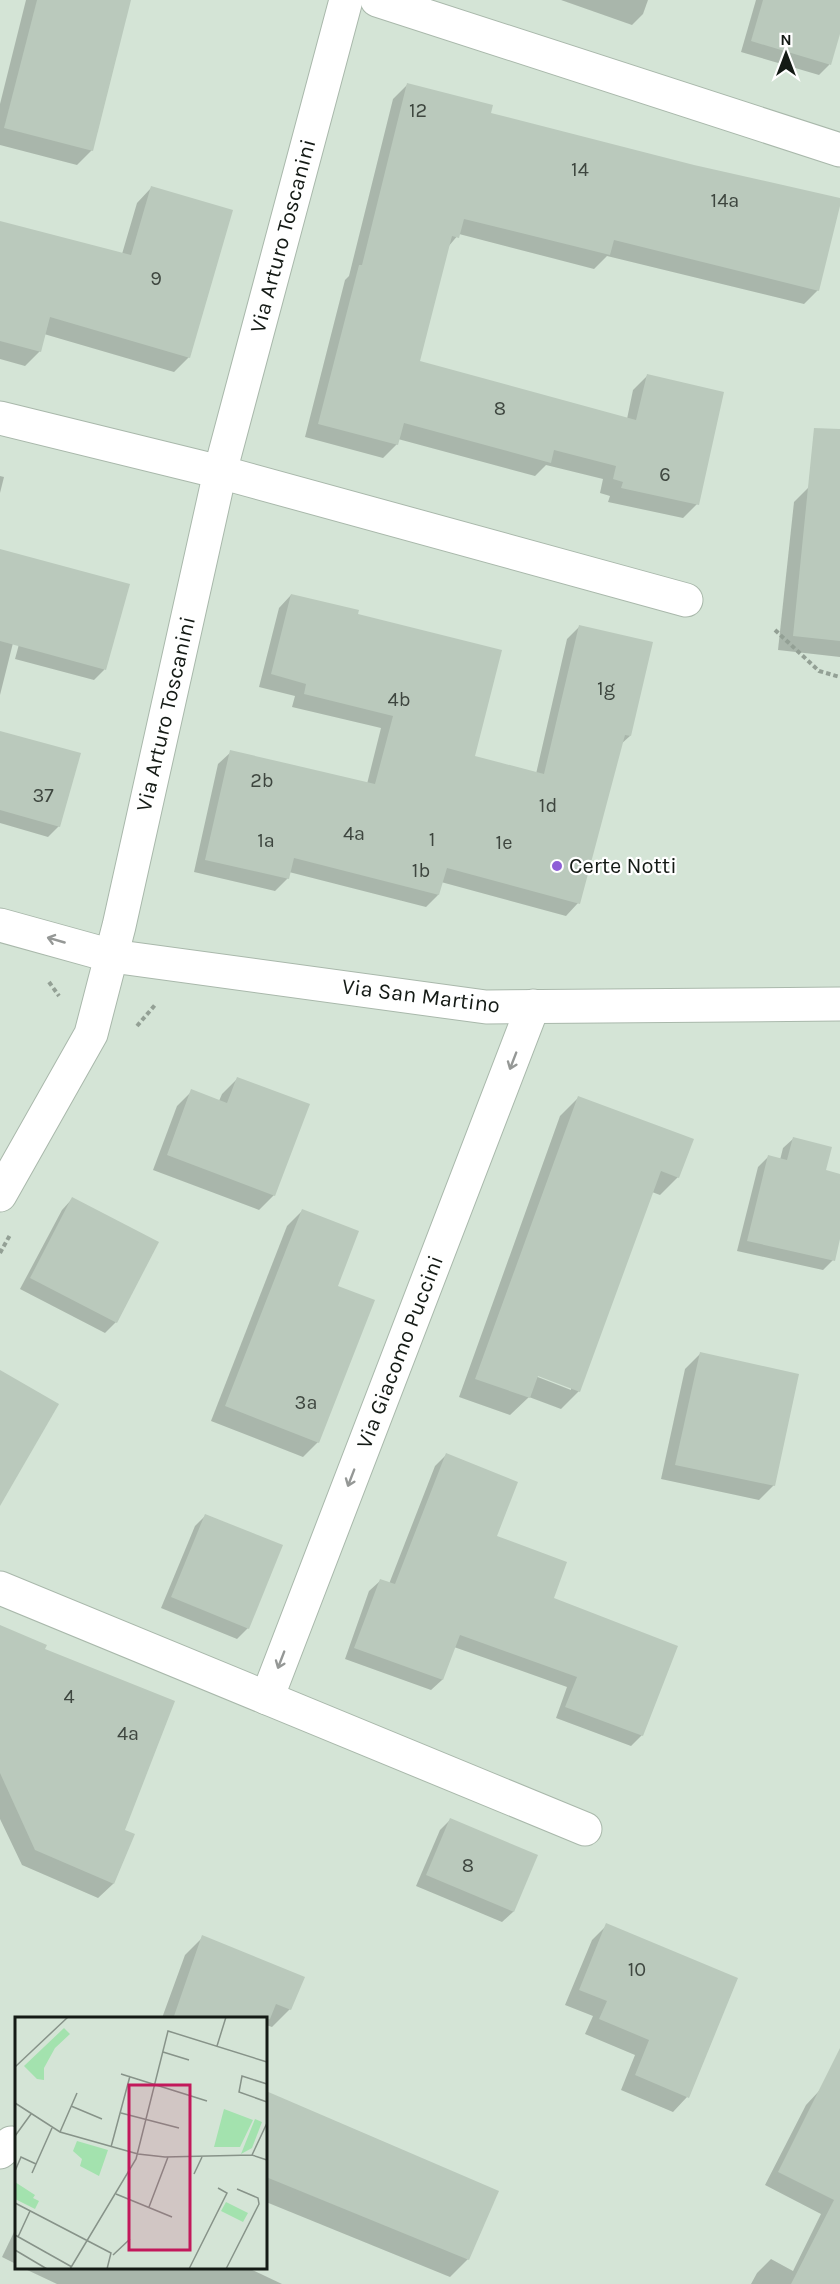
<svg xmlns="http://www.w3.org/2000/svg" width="840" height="2284" font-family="Karla,sans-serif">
  <rect width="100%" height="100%" fill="#d4e4d6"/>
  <g fill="#0003" fill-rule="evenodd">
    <polygon points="26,0 130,0 92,150 77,165 0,145 0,104"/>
    <polygon points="561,0 648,0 643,14 632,25"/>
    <polygon points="756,0 840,0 840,29 829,65 819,75 741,52"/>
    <polygon points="407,85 489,114 818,290 804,304 607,256 594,269 459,234 448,247 418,362 627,419 633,390 647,376 697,504 683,518 608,502 610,496 600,493 603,479 546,465 535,476 398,439 397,444 383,458 305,437 345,280 349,276 393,99"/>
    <polygon points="151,188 189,357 174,372 44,334 40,351 25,366 0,359 0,223 122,254 137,203"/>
    <polygon points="0,476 4,477 0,493"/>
    <polygon points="809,487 840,491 840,657 778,650 794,502"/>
    <polygon points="38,574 128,585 104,670 94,680 15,659"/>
    <polygon points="291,595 356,615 473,757 536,774 567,639 580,626 630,736 620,745 578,903 566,916 441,882 438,895 426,907 289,872 288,878 275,891 194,872 218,764 231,752 367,784 381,728 292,707 295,696 259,687 279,608"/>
    <polygon points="0,639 13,643 0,695"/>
    <polygon points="0,732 59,826 48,837 0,823"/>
    <polygon points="237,1079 274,1195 259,1210 153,1170 177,1106 192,1091 219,1101 222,1094"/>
    <path d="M578,1098l100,79 -18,18 -8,-3 -73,199 -18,18 -32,-12 -19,18 -51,-18 101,-281zM531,1372l40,15v3l-41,-16z"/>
    <polygon points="794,1138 824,1171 840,1175 840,1233 833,1260 823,1270 737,1251 758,1167 768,1157 780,1160 783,1148"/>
    <polygon points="72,1199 116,1322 105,1333 20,1289 62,1210"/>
    <polygon points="302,1211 336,1286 318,1442 303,1457 211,1421 287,1226"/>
    <polygon points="700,1354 774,1485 759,1500 661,1479 685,1369"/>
    <polygon points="446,1455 495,1537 552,1599 642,1735 631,1746 556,1718 567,1687 454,1647 442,1680 431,1690 345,1659 369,1591 380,1581 389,1584 435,1466"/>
    <polygon points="206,1515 281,1546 248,1628 237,1639 161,1608 195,1526"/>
    <polygon points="0,1627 43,1650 123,1831 133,1835 113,1884 98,1898 22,1865 0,1819"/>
    <polygon points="450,1820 536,1856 513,1912 502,1922 416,1886 440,1830"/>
    <polygon points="607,1925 687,2097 673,2112 621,2090 635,2055 585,2034 593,2016 565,2005 592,1940"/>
    <polygon points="203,1937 290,2009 272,2027 266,2025 266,2027 266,2018 162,2018 185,1955"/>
    <polygon points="819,2091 840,2101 840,2284 751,2284 757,2273 771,2259 793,2271 821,2214 765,2185 806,2105"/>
    <polygon points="266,2093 497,2192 468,2259 450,2277 266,2202"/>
    <polygon points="16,2228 16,2264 2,2257"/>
    <polygon points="23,2268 248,2268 282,2284 57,2284"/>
  </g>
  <g fill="#bac9bc">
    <polygon points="37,0 131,0 93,151 4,128"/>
    <polygon points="763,0 840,0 840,34 831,65 751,41"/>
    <polygon points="407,83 493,105 491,113 694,165 840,198 840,206 819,291 614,240 610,255 464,219 459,238 452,236 420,361 636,420 647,374 724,392 699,505 621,488 623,482 613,479 616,466 554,450 551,463 404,423 398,445 318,424 359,265 362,265"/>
    <polygon points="151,186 233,210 190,358 50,317 41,352 0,341 0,221 131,255"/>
    <polygon points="814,428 840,429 840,641 793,636"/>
    <polygon points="0,549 130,584 106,670 0,641"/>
    <polygon points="291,594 359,610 358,614 502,650 475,756 544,774 579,625 653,642 631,736 625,735 580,904 447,868 439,895 294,858 289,879 205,860 230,750 375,784 393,716 304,694 306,684 271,674"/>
    <polygon points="0,731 81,753 60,827 0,810"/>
    <polygon points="237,1077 310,1104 275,1196 167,1155 191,1089 227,1103"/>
    <polygon points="578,1096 694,1139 679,1178 661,1171 580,1392 538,1376 530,1398 475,1379"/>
    <polygon points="793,1137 832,1147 826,1170 840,1174 840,1239 835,1261 747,1241 768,1155 787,1160"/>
    <polygon points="72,1197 159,1242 117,1323 30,1278"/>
    <polygon points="302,1209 359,1231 338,1286 375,1300 319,1443 225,1406"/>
    <polygon points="700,1352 799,1374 775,1486 675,1465"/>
    <polygon points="0,1370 59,1404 0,1506"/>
    <polygon points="446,1453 518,1482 497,1536 567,1562 554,1598 678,1646 643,1736 565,1707 577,1677 460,1635 443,1680 354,1648 380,1579 395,1584"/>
    <polygon points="205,1514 283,1545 249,1629 171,1597"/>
    <polygon points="0,1625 47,1645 45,1649 175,1701 125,1830 135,1834 114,1884 35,1850 0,1773"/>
    <polygon points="450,1818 538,1855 514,1912 426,1875"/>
    <polygon points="606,1923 738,1978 689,2098 635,2075 649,2040 599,2019 607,2001 579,1990"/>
    <polygon points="202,1935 305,1977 291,2010 276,2004 270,2019 173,2019"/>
    <polygon points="840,2048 840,2284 791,2284 834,2200 778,2172"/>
    <polygon points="266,2091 499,2191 469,2260 266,2177"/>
  </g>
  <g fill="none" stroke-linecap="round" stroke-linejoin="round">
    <g stroke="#a9b8ab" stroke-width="35">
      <g id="minor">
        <polyline points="377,0 840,150"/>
        <polyline points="0,418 220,472 686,600"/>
        <polyline points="0,925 112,956 486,1007 840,1004"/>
        <polyline points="0,1195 91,1034 119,926 220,472 346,0"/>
        <polyline points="0,1588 585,1829"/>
        <polyline points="267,1698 533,1006"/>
        <polyline points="0,2152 11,2143"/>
      </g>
    </g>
    <g stroke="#93a095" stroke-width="4" stroke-dasharray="4.5 3" stroke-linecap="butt">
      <polyline points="775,630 819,671 840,677"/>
      <polyline points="49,982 59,996"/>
      <polyline points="137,1026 155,1005"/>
      <polyline points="0,1253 10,1235"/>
    </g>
    <use href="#minor" stroke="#fff" stroke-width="33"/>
  </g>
  <defs><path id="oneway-shaft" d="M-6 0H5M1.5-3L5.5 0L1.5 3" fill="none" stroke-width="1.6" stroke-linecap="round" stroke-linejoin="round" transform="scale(1.5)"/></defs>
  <g stroke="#959896">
    <use href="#oneway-shaft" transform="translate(56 940) rotate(-164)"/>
    <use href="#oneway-shaft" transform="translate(513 1061) rotate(111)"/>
    <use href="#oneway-shaft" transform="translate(351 1478) rotate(111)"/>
    <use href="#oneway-shaft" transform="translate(281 1660) rotate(111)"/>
  </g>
  <circle fill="#8e5ed7" stroke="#fff" stroke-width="2" cx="557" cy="866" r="6"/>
  <g text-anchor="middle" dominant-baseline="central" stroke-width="4.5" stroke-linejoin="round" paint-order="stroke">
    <g font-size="20" fill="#3e463f">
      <text x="418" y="110">12</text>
      <text x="580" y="169">14</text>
      <text x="725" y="200">14a</text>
      <text x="156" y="278">9</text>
      <text x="500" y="408">8</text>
      <text x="665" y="474">6</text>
      <text x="606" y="688">1g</text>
      <text x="399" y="699">4b</text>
      <text x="262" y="780">2b</text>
      <text x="43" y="795">37</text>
      <text x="548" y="805">1d</text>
      <text x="354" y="833">4a</text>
      <text x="432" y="839">1</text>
      <text x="266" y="840">1a</text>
      <text x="504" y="842">1e</text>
      <text x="421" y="870">1b</text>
      <text x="306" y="1402">3a</text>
      <text x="69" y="1696">4</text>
      <text x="128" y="1733">4a</text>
      <text x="468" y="1865">8</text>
      <text x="637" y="1969">10</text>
    </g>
    <g font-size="22" fill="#141a15" stroke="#fff">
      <text transform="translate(283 236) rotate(-75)">Via Arturo Toscanini</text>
      <text transform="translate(166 714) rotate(-77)">Via Arturo Toscanini</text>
      <text transform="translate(421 996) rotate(7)">Via San Martino</text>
      <text transform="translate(400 1352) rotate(-69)">Via Giacomo Puccini</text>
    </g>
    <g font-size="22" fill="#141a15" stroke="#fff" text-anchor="start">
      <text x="569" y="866">Certe Notti</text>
    </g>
  </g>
  <g transform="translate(15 2017)">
    <rect width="252" height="252" fill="#d4e4d6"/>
    <path d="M49,11l6,6 -15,14 -11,20v12l-7,-1 -13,-13zM209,92l29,11 -13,27h-26zM240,102l7,3 -10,26 -11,6zM62,124l31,9 -9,26 -19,-10 2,-7 -9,-8zM0,165l20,13 -2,3 6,3 -4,8 -20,-10zM211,185l22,11 -5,9 -22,-11z" fill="#a3e2ae"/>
    <path fill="none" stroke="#879389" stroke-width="1.5" d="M202,29l9,-29M148,35l26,8M0,50l53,-50M106,57l86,27M252,67l-25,-8 -3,16 28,10M0,86l45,29 78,22 27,3 87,-2 15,5M56,89l31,13M106,96l58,15M45,115l17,-39M0,119l16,-22M96,130l19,-71M237,138l15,-32M0,154l6,-14 15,7M17,156l20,-45M179,157l8,-17M101,177l56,23M0,186l96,50 -4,16M134,190l19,-50M0,218l57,32M3,220l12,-26M0,233l32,19M98,238l17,-16M55,252l66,-110 32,-128 99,31M174,252l38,-76 -9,-5M211,252l33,-65 -1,-6 -21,-9"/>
    <path fill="#c2185b" fill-opacity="0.15" stroke="#c2185b" stroke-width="3" d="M114,68h61v165h-61z"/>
    <rect width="252" height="252" fill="none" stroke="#141a15" stroke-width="3"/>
  </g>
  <g transform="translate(786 54)" stroke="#ffffff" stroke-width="4.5" paint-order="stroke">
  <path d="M0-4.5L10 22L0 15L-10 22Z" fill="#141a15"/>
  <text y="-9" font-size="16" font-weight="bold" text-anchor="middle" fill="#141a15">N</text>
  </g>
</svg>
